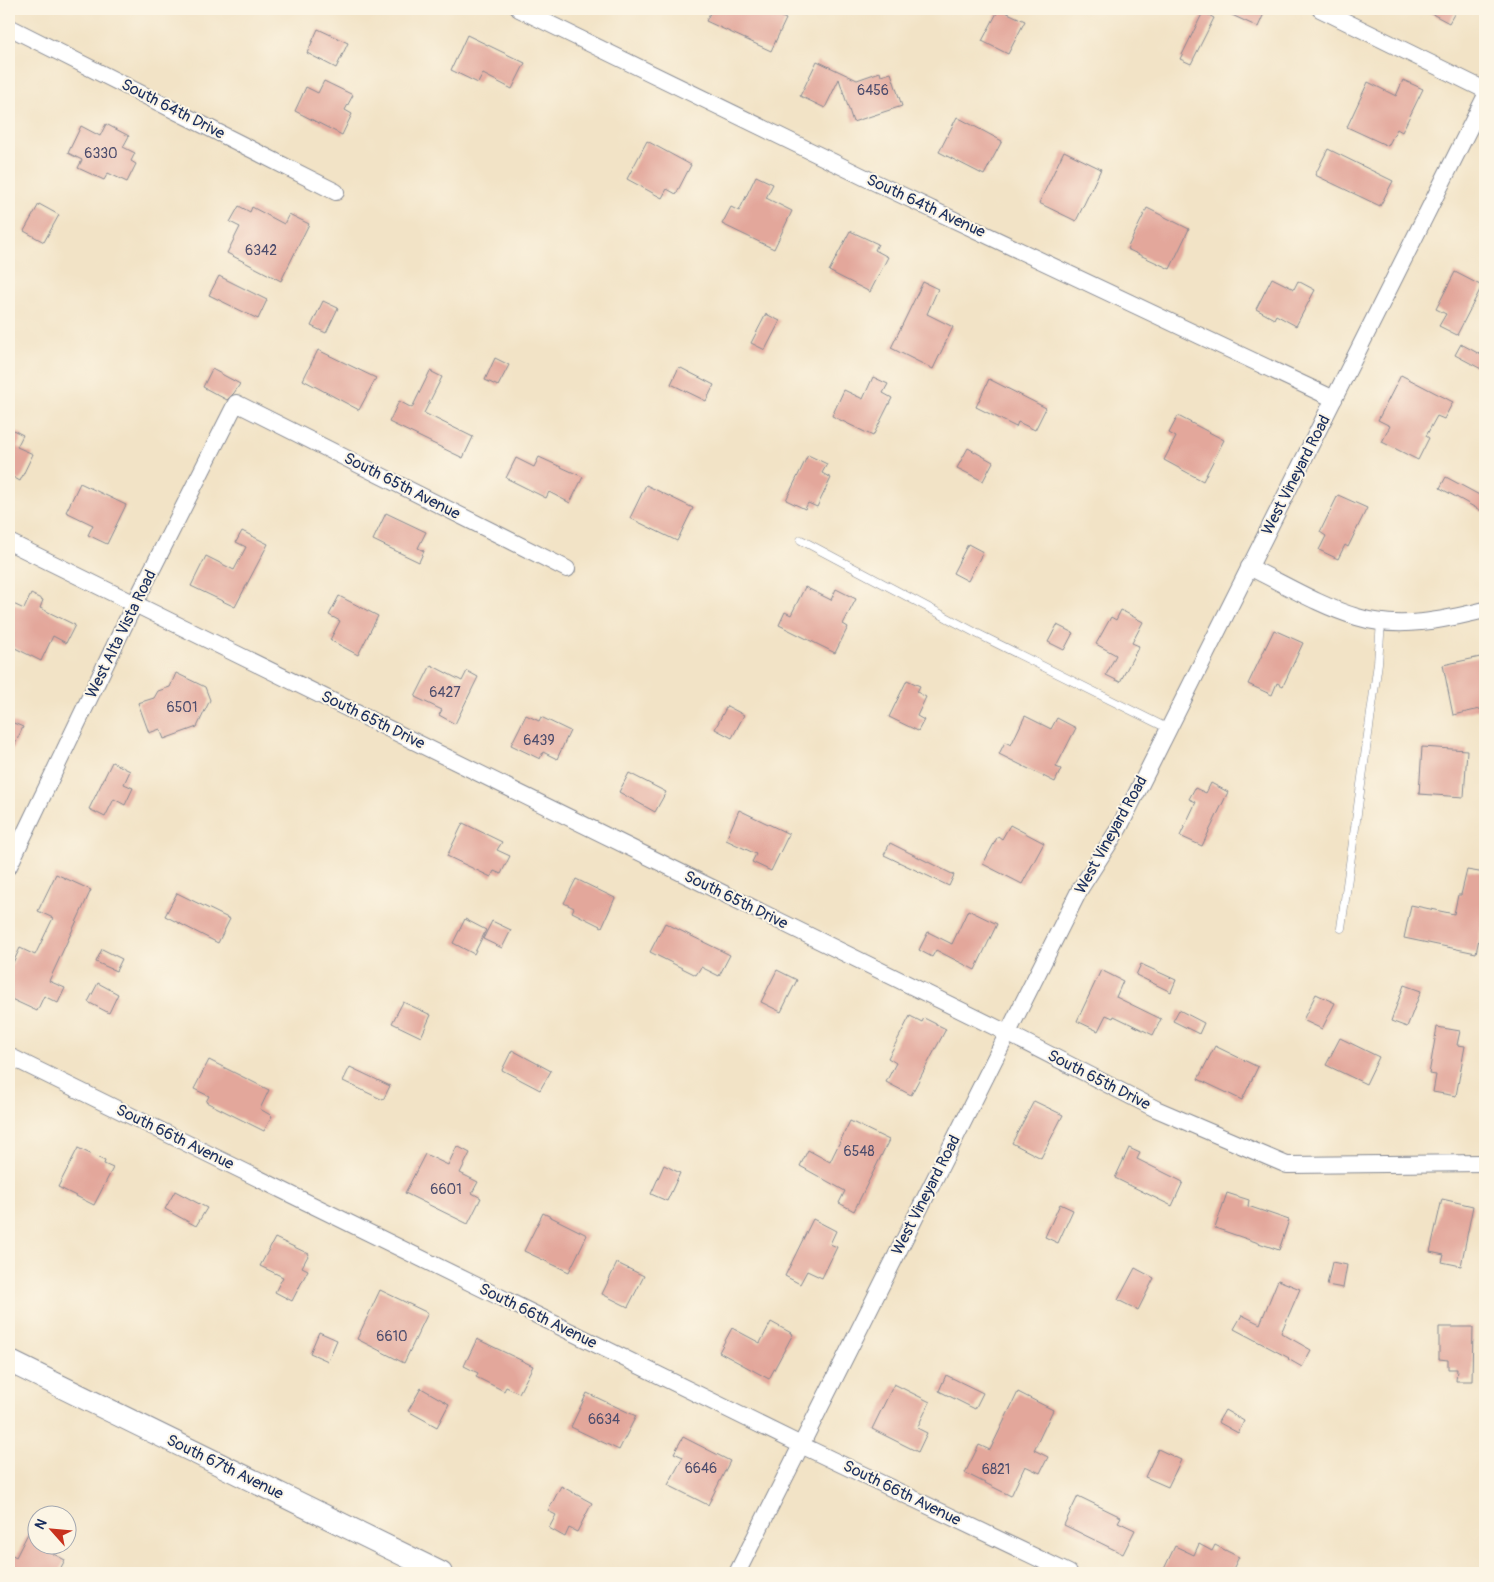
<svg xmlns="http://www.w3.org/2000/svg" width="1494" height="1582" font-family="Pangolin,sans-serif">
  <rect width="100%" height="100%" fill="#fcf5e5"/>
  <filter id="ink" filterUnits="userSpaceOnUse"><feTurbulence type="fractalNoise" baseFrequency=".02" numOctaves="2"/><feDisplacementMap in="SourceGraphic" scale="10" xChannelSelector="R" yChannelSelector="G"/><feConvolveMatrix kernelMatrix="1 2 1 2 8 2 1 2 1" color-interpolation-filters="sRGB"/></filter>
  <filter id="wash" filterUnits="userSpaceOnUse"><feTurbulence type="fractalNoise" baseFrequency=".0096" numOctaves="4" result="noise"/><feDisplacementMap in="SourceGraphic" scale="20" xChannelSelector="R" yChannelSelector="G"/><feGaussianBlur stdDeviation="1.12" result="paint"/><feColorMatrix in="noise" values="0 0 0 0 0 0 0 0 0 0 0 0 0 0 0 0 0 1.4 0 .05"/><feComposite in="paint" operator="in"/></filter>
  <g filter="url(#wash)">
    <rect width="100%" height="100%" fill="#f2e3c6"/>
    <g id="blocks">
      <g fill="#e3a79b">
        <polygon points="712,9 764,9 786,19 771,51 706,21"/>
        <polygon points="999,9 1025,21 1008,54 982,41"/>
        <polygon points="1219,9 1266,9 1258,27"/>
        <polygon points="1423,9 1457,9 1449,23"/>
        <polygon points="1203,12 1214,18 1191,64 1180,59"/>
        <polygon points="318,29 348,43 336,68 307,53"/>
        <polygon points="467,35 525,63 512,89 483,74 478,83 451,70"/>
        <polygon points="817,61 857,80 880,72 881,76 891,73 902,106 853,122 839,79 825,108 800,96"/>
        <polygon points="1403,80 1423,89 1402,132 1397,129 1388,146 1347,127 1368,82 1396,96"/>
        <polygon points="324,81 353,95 345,110 352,114 342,135 295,111 306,87 318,93"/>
        <polygon points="957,117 1002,141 984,175 939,152"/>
        <polygon points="106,124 129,136 123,147 135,153 131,161 136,164 127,182 108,173 104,180 78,168 82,160 68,153 81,126 100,136"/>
        <polygon points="647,141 691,165 676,194 667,189 662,198 627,179"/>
        <polygon points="1328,149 1393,181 1380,206 1315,175"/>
        <polygon points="1064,151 1101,169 1076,221 1039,203"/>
        <polygon points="756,176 773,184 766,198 792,211 774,249 722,224 731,207 739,211"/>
        <polygon points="39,204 59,215 44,242 24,231"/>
        <polygon points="239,206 250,212 252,207 284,224 289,214 309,224 281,281 227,253 240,227 230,222"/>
        <polygon points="1147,208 1189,229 1170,269 1127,249"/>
        <polygon points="850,231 878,244 875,250 888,257 870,292 829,271"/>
        <polygon points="1455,272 1482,286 1457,335 1439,326 1446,314 1436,309"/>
        <polygon points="219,276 267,300 258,319 209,295"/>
        <polygon points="1272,278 1294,289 1298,281 1315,290 1296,326 1276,315 1274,319 1256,309"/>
        <polygon points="923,282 938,289 927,314 953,327 933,369 891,348"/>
        <polygon points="323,301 338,308 326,333 311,326"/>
        <polygon points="766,314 780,321 765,350 751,343"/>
        <polygon points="1461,344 1485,357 1485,371 1455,355"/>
        <polygon points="318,350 376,378 359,410 303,380"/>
        <polygon points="495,358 509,365 498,386 485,380"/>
        <polygon points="679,367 714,385 706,401 671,384"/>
        <polygon points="212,369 240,384 234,393 227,400 203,387"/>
        <polygon points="430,371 442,377 424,413 473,437 463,458 389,422 399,401 412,408"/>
        <polygon points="1401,375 1453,402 1444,419 1437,416 1426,436 1429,438 1418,460 1382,442 1390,426 1378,420"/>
        <polygon points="873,377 888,384 883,393 892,398 873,436 832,416 844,390 863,399"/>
        <polygon points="989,379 1046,408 1035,430 1018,422 1016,427 976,407"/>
        <polygon points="1178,416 1224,440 1203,481 1164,460 1176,437 1169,433"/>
        <polygon points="9,428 23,435 17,447 33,454 20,481 9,475"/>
        <polygon points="968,448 993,462 983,481 957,468"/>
        <polygon points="808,455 827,464 822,473 831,478 817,507 808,503 805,509 786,500"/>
        <polygon points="539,457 583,477 570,503 549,492 546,498 506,478 516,458 534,467"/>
        <polygon points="1446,477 1485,498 1485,513 1440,488"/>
        <polygon points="80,483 126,505 107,544 88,535 93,525 66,512"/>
        <polygon points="646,485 693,508 677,541 630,518"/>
        <polygon points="1338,495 1367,508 1348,547 1345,545 1338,559 1319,550 1326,536 1320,532"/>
        <polygon points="386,513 426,532 418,548 424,551 419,562 373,540"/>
        <polygon points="242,531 268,544 235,607 191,586 206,556 234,570 246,547 236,542"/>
        <polygon points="968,544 983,552 968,581 953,573"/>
        <polygon points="805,587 831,600 836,589 856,599 843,624 848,627 835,653 779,625 785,612 791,615"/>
        <polygon points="31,594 43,600 40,608 75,625 66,643 53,636 41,661 9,645 9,602 24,609"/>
        <polygon points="339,596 378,616 358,655 330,640 340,621 329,615"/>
        <polygon points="1121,610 1143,622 1132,643 1139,646 1120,682 1106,675 1116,655 1096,644 1111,617 1116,620"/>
        <polygon points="1057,625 1073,633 1064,650 1048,642"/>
        <polygon points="1274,630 1303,643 1283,686 1277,683 1272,695 1248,684"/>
        <polygon points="1485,656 1485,708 1453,715 1443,665"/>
        <polygon points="431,665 462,681 467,671 478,677 455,724 439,715 442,710 415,697"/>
        <polygon points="176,673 205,687 210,700 197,727 164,739 160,729 149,733 138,703 154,698 158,691 170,687"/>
        <polygon points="907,680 920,686 917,692 926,697 917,716 924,720 918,731 889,717"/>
        <polygon points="727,706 744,715 732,738 715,729"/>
        <polygon points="526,715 539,721 541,717 570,731 557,759 543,752 540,759 511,745"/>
        <polygon points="1025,716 1051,729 1057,718 1076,728 1056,767 1061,769 1055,782 999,754 1005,742 1011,745"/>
        <polygon points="9,721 23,727 9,757"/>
        <polygon points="1422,747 1467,750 1464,797 1419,794"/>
        <polygon points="112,762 130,771 124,784 133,788 125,805 114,799 105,817 89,809"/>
        <polygon points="629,773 666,792 655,812 619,792"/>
        <polygon points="1211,783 1228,792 1202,846 1180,836 1196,802 1189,799 1195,788 1206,793"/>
        <polygon points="739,810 789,834 771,871 752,862 756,854 726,840"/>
        <polygon points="463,823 502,842 497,850 510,856 501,874 494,871 491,877 447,856"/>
        <polygon points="1010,825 1044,843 1022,884 983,864 998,836 1002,839"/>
        <polygon points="890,843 954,875 949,886 884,855"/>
        <polygon points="1467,870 1485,873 1485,911 1476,953 1404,938 1411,905 1454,914 1458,895 1461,895"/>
        <polygon points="56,874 91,890 49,981 65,988 58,1003 44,996 37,1011 9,998 9,971 20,948 35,955 53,918 38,911"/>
        <polygon points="576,879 615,898 602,927 572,912 574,908 564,903"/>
        <polygon points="177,893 230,919 218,943 165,916"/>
        <polygon points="968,910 997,924 975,970 936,950 932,957 919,950 928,932 952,944"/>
        <polygon points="465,919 486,930 474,954 453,943"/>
        <polygon points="492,921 511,930 502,948 483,939"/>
        <polygon points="665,923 730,955 719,976 701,967 696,975 650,952"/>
        <polygon points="102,949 122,959 116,971 96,962"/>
        <polygon points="1141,964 1176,980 1171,992 1136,975"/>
        <polygon points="777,970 797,980 781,1012 761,1002"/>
        <polygon points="1101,970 1123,981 1116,997 1161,1019 1153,1035 1114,1016 1113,1018 1106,1015 1098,1031 1077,1021"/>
        <polygon points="98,983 118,994 109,1013 88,1002"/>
        <polygon points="1404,985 1421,991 1407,1027 1391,1021"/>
        <polygon points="1316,994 1335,1003 1322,1029 1303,1020"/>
        <polygon points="403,1002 431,1015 421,1037 392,1023"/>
        <polygon points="1179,1010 1204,1023 1199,1034 1173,1021"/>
        <polygon points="910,1016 922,1022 924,1018 946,1029 911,1095 886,1082 896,1063 888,1058"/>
        <polygon points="1437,1027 1460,1031 1457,1045 1465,1046 1456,1096 1433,1092 1436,1075 1429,1074"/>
        <polygon points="1340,1038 1379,1057 1366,1084 1326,1065"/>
        <polygon points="1215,1046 1258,1067 1242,1100 1198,1079"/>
        <polygon points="512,1050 551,1071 540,1090 502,1070"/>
        <polygon points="209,1060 269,1090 260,1109 272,1116 264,1131 206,1102 209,1096 194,1089"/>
        <polygon points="350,1067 390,1086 383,1100 343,1081"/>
        <polygon points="1034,1101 1063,1115 1041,1158 1012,1143"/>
        <polygon points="850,1121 889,1140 854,1211 839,1203 845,1191 800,1166 808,1150 830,1162"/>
        <polygon points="457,1146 470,1153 460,1173 478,1182 472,1193 481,1198 468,1224 405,1193 425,1154 448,1165"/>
        <polygon points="78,1148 105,1161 104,1164 113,1168 94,1205 58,1187"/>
        <polygon points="1129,1148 1140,1153 1137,1159 1183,1182 1172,1206 1115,1178"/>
        <polygon points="664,1165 680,1173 667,1201 651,1194"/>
        <polygon points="175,1191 207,1208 196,1226 165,1209"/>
        <polygon points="1227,1193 1249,1200 1248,1206 1289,1220 1279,1250 1215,1228"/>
        <polygon points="1442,1199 1473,1206 1461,1266 1442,1262 1444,1255 1430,1252"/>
        <polygon points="1060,1204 1073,1210 1058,1243 1045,1237"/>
        <polygon points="543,1213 587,1235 569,1272 524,1251"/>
        <polygon points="813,1219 836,1231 830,1244 837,1247 822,1278 807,1271 800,1284 785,1276"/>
        <polygon points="275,1238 309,1254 302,1267 308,1270 292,1301 275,1292 283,1277 260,1266"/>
        <polygon points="1332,1262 1347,1265 1343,1288 1327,1285"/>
        <polygon points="617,1263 644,1276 628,1307 602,1294"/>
        <polygon points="1135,1268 1154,1278 1138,1310 1118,1300"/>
        <polygon points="1278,1280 1300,1289 1281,1333 1311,1350 1302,1367 1288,1359 1289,1358 1234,1329 1242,1315 1260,1324"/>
        <polygon points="380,1290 428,1313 404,1363 357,1339"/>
        <polygon points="771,1322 793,1334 769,1379 719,1352 732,1328 760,1343"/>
        <polygon points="1439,1327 1473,1327 1472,1381 1456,1381 1457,1369 1448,1369 1448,1360 1439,1359"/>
        <polygon points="319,1332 337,1340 328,1361 310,1353"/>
        <polygon points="477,1339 533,1366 519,1393 506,1387 504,1391 476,1377 478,1373 464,1366"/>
        <polygon points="946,1375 983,1393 975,1409 939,1391"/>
        <polygon points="894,1384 930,1402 917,1428 927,1433 918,1452 872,1429"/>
        <polygon points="421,1388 449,1404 437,1427 408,1411"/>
        <polygon points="1018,1392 1053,1410 1034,1450 1048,1457 1040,1473 1025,1466 1011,1496 965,1473 979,1445 990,1450"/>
        <polygon points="587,1393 636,1416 619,1450 571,1427"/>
        <polygon points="1225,1410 1244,1421 1238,1433 1218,1422"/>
        <polygon points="683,1437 730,1461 708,1505 668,1485 683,1457 674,1453"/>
        <polygon points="1158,1449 1181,1460 1168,1487 1145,1477"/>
        <polygon points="561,1486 592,1503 577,1532 569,1528 565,1537 549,1528 556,1515 548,1511"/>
        <polygon points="1078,1496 1121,1517 1118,1522 1135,1530 1123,1554 1064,1525"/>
        <polygon points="38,1514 38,1546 65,1560 58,1573 9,1573 9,1553 16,1557"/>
        <polygon points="1199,1544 1212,1551 1215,1545 1239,1557 1231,1573 1162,1573 1175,1546 1194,1555"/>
      </g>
    </g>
  </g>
  <g filter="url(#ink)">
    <use href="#blocks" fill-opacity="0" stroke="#868992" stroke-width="1"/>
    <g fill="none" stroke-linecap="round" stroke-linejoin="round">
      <g stroke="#868992" stroke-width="9">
        <g id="lane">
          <polyline points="801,540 978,634 1169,729"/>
          <polyline points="1341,928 1378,663 1381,622"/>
        </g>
      </g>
      <g stroke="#868992" stroke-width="18">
        <g id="street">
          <polyline points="519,9 874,182 1334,399"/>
          <polyline points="1320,9 1485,90"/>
          <polyline points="9,27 336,192"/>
          <polyline points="9,542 1007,1033 1156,1109 1287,1165 1485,1163"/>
          <path d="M1249,567c35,17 71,39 108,50 41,13 87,3 128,-7"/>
          <polyline points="9,866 135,603 236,403 567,569"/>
          <polyline points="9,1056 801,1445 1069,1573"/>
          <polyline points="737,1573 1080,889 1119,828 1485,97"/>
        </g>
      </g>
      <g stroke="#868992" stroke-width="24">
        <polyline id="secondary" points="9,1361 441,1573"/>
      </g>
      <use href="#lane" stroke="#fff" stroke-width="8"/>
      <use href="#street" stroke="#fff" stroke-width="16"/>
      <use href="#secondary" stroke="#fff" stroke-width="22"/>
    </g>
  </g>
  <g text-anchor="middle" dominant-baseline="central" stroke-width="4" stroke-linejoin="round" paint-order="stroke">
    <g font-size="14" fill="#4d4d6d">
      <text x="873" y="90">6456</text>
      <text x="101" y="153">6330</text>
      <text x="261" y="250">6342</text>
      <text x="445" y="692">6427</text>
      <text x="182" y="707">6501</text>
      <text x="539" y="740">6439</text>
      <text x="859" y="1151">6548</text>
      <text x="446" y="1189">6601</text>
      <text x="392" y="1336">6610</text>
      <text x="604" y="1419">6634</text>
      <text x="701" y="1468">6646</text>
      <text x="996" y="1469">6821</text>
    </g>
    <g font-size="16" fill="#1b2f5e" stroke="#fcf5e5">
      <text transform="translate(173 109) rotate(27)">South 64th Drive</text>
      <text transform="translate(926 206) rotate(25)">South 64th Avenue</text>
      <text transform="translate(1296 475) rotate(-63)">West Vineyard Road</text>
      <text transform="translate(402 486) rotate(27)">South 65th Avenue</text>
      <text transform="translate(121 634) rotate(-64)">West Alta Vista Road</text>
      <text transform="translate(373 720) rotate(26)">South 65th Drive</text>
      <text transform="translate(1111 835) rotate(-61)">West Vineyard Road</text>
      <text transform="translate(736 900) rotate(26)">South 65th Drive</text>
      <text transform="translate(1099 1080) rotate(27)">South 65th Drive</text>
      <text transform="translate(175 1137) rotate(26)">South 66th Avenue</text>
      <text transform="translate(926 1195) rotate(-63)">West Vineyard Road</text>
      <text transform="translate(538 1316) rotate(26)">South 66th Avenue</text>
      <text transform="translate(225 1467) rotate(26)">South 67th Avenue</text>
      <text transform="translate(902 1493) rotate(26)">South 66th Avenue</text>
    </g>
  </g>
  <rect width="1494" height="1582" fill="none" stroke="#fcf5e5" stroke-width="30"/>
  <g transform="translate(52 1530) rotate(297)"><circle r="24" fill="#fcf5e5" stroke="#a2a6af"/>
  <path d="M0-4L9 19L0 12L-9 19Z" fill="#c8321e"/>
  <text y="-8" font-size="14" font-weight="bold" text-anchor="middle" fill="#1b2f5e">N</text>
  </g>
</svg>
